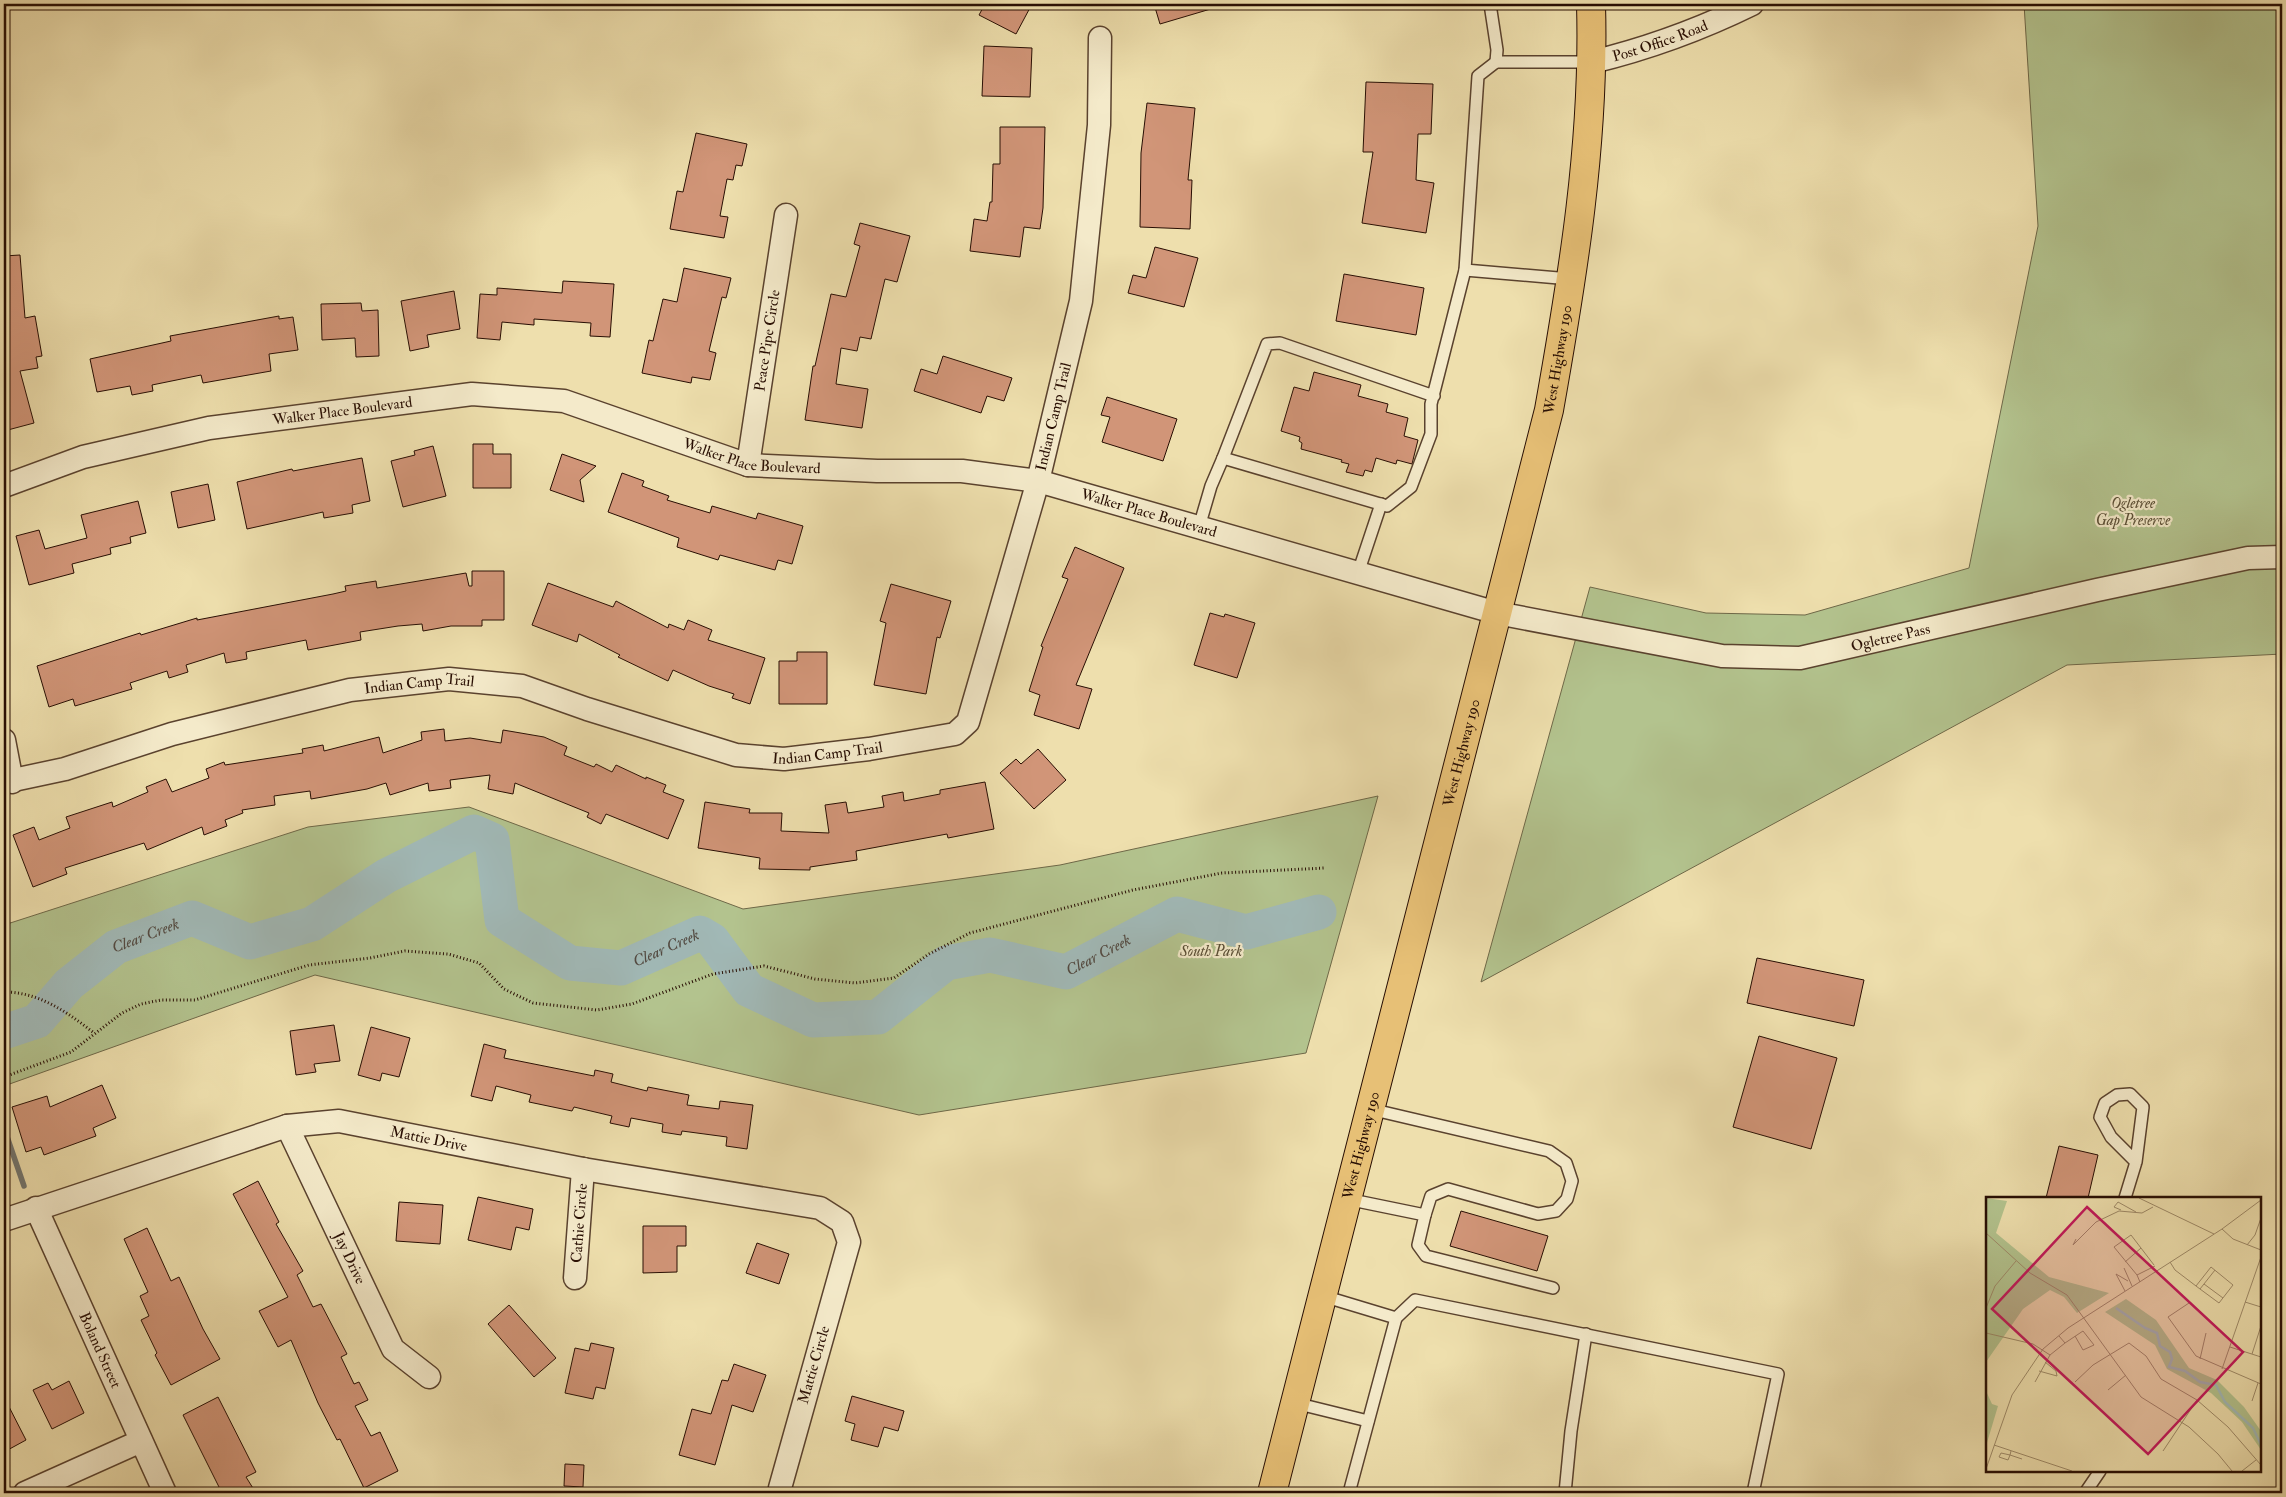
<svg xmlns="http://www.w3.org/2000/svg" width="2286" height="1497" font-family="'IM FELL Double Pica',serif">
  <rect width="100%" height="100%" fill="#eedfad"/>
  <filter id="stains"><feTurbulence type="fractalNoise" baseFrequency=".004" numOctaves="4"/><feColorMatrix values="0 0 0 0 .2 0 0 0 0 .09 0 0 0 0 .02 0 0 0 .5 -.17"/></filter>
  <radialGradient id="worn" r=".72"><stop offset=".6" stop-color="#630" stop-opacity="0"/><stop offset="1" stop-color="#630" stop-opacity=".3"/></radialGradient>
  <g fill="#b3c38e" stroke="#6e6848">
    <polygon points="2024,4 2282,4 2282,654 2067,665 1481,982 1590,587 1706,613 1805,615 1969,568 2038,226"/>
    <polygon points="1378,796 1306,1053 919,1115 315,975 4,1086 4,925 308,827 469,807 743,909 1060,865"/>
  </g>
  <g fill="none" stroke-linecap="round" stroke-linejoin="round">
    <polyline stroke="#71756f" stroke-width="5.5" points="4,1128 24,1186"/>
    <path stroke="#a1b9b7" stroke-width="35" id="s1" d="M4,1032l33,-11 32,-37 47,-37 76,-29 58,24 62,-18 74,-48 88,-44 18,8 10,80 68,43 51,5 79,-35 12,7 37,50 64,30 65,-3 68,-54 44,-8 76,17 111,-58 69,18 73,-20"/>
  </g>
  <g fill="#d19578" stroke="#280e03">
    <polygon points="985,4 1032,4 1016,34 979,15"/>
    <polygon points="1154,4 1213,4 1214,8 1160,24"/>
    <polygon points="984,46 1032,48 1030,97 982,96"/>
    <polygon points="1366,82 1433,84 1431,134 1418,134 1416,180 1434,183 1426,233 1362,223 1373,152 1363,152"/>
    <polygon points="1147,103 1195,108 1188,180 1192,180 1190,229 1140,227 1141,153"/>
    <polygon points="1000,127 1045,127 1043,208 1040,229 1024,227 1020,257 970,251 974,219 987,221 990,202 992,202 993,164 1000,164"/>
    <polygon points="696,133 747,144 742,166 736,165 733,180 727,179 720,216 728,217 724,238 670,229 677,191 683,192"/>
    <polygon points="860,223 910,236 897,282 885,279 871,339 860,337 857,351 841,348 836,384 868,389 862,428 805,420 813,366 815,366 831,294 846,297 860,246 854,244"/>
    <polygon points="1155,247 1198,258 1184,307 1128,293 1133,275 1146,278"/>
    <polygon points="20,255 25,318 35,316 42,356 36,357 38,368 20,371 34,423 4,431 4,256"/>
    <polygon points="684,268 731,278 726,298 722,297 709,351 716,353 710,380 692,377 691,383 642,373 649,340 653,341 663,299 677,302"/>
    <polygon points="1344,274 1424,288 1416,335 1336,321"/>
    <polygon points="563,281 614,284 610,337 590,336 591,323 534,319 534,325 502,322 500,340 477,338 480,294 497,295 497,288 562,293"/>
    <polygon points="454,291 460,329 427,335 429,347 410,351 401,301"/>
    <polygon points="361,303 362,311 378,310 379,356 356,357 355,338 322,340 321,304"/>
    <polygon points="279,316 279,319 293,317 298,350 269,354 271,371 203,383 201,375 152,385 153,391 132,395 130,386 97,392 90,359 171,341 170,336"/>
    <polygon points="943,356 1012,378 1004,401 987,396 981,413 914,391 921,369 937,374"/>
    <polygon points="1314,372 1361,385 1358,396 1388,404 1386,412 1408,418 1404,436 1418,440 1412,464 1397,460 1396,464 1376,458 1372,472 1365,470 1363,476 1346,472 1349,464 1341,462 1342,460 1301,449 1302,443 1299,441 1300,437 1281,431 1294,387 1309,391"/>
    <polygon points="1107,397 1177,419 1163,461 1102,442 1110,417 1101,415"/>
    <polygon points="473,444 493,444 493,454 511,454 511,488 473,488"/>
    <polygon points="433,446 446,496 403,507 391,461 415,455 414,451"/>
    <polygon points="562,454 596,466 580,480 584,502 550,490"/>
    <polygon points="362,458 370,501 352,505 353,513 324,518 323,512 247,529 237,482 292,469 293,471"/>
    <polygon points="622,473 644,481 642,486 669,496 667,500 710,513 712,506 756,519 758,513 803,526 792,564 778,560 775,570 720,555 718,560 677,547 679,538 608,512"/>
    <polygon points="208,484 215,520 178,528 171,492"/>
    <polygon points="138,501 146,533 130,537 131,543 110,548 111,554 72,564 74,573 29,585 16,536 39,530 45,549 87,538 81,515"/>
    <polygon points="1075,547 1124,568 1076,685 1092,689 1079,729 1034,715 1040,695 1029,691 1043,647 1041,646 1068,579 1062,577"/>
    <polygon points="472,571 504,571 504,620 482,620 482,626 451,626 423,631 422,624 398,626 360,632 361,640 308,650 306,640 246,652 247,659 226,663 224,653 186,665 188,672 169,678 167,671 130,683 132,689 75,706 73,699 49,707 37,666 140,633 141,635 197,618 197,620 333,594 346,591 345,586 376,581 377,588 466,573 469,586 472,586"/>
    <polygon points="548,583 613,607 616,601 668,628 669,624 684,630 688,620 712,630 708,640 765,658 750,704 732,698 734,694 709,686 673,670 668,681 618,657 620,655 579,634 577,642 532,625"/>
    <polygon points="891,584 951,601 940,638 937,637 926,694 874,685 886,623 880,621"/>
    <polygon points="1210,613 1224,617 1225,614 1255,623 1237,678 1194,665"/>
    <polygon points="797,652 827,652 827,704 779,704 779,661 797,661"/>
    <polygon points="444,729 445,741 470,738 501,743 503,730 544,737 567,747 564,755 594,767 596,764 612,772 616,765 646,779 646,777 666,785 663,792 684,800 668,839 606,814 601,824 587,817 589,813 515,783 513,794 488,789 490,775 450,780 451,788 429,791 428,783 390,795 386,783 367,789 311,799 310,791 274,796 275,805 242,810 243,813 225,820 227,826 204,835 202,827 147,850 144,843 65,868 67,874 33,887 13,835 34,827 39,840 70,828 66,817 112,802 113,807 148,792 146,787 166,779 172,792 209,778 206,769 224,762 225,765 303,753 302,749 323,745 324,751 379,737 383,753 422,740 421,732"/>
    <polygon points="1038,749 1066,780 1034,809 1000,773 1016,759 1021,764"/>
    <polygon points="985,782 994,829 948,838 947,834 856,851 857,860 810,867 810,870 759,869 760,858 698,848 705,802 750,809 749,813 782,813 781,831 829,833 825,805 846,802 848,813 884,807 882,796 903,792 904,801 940,794 940,790"/>
    <polygon points="1757,958 1864,980 1854,1026 1747,1003"/>
    <polygon points="334,1025 340,1061 314,1064 316,1072 296,1075 290,1031"/>
    <polygon points="371,1027 410,1038 399,1077 382,1073 380,1081 358,1075"/>
    <polygon points="1759,1036 1837,1058 1811,1149 1733,1127"/>
    <polygon points="484,1044 506,1050 504,1058 594,1076 595,1070 613,1074 611,1082 647,1091 648,1087 689,1095 687,1105 719,1109 720,1101 753,1105 747,1149 726,1146 727,1137 682,1131 681,1135 662,1132 663,1124 631,1118 629,1127 610,1123 612,1116 574,1107 572,1111 529,1102 531,1095 496,1086 492,1101 471,1096"/>
    <polygon points="102,1085 116,1118 93,1128 96,1136 44,1155 41,1147 26,1152 12,1107 47,1096 50,1107"/>
    <polygon points="2059,1146 2098,1155 2088,1198 2046,1198"/>
    <polygon points="258,1181 279,1222 276,1224 303,1271 297,1275 313,1307 321,1304 347,1354 341,1357 354,1384 359,1382 368,1400 355,1406 371,1436 380,1432 398,1471 364,1488 340,1439 337,1440 318,1403 291,1340 278,1347 259,1311 288,1297 233,1194"/>
    <polygon points="478,1197 533,1209 529,1230 516,1227 511,1250 468,1240"/>
    <polygon points="399,1202 443,1205 440,1244 396,1241"/>
    <polygon points="1461,1211 1548,1236 1537,1271 1450,1246"/>
    <polygon points="643,1226 686,1226 686,1246 677,1246 677,1272 643,1273"/>
    <polygon points="147,1228 171,1281 179,1277 203,1329 220,1359 171,1385 155,1355 157,1353 141,1320 149,1316 140,1296 148,1292 124,1239"/>
    <polygon points="757,1243 789,1254 779,1284 746,1273"/>
    <polygon points="509,1305 556,1358 534,1377 488,1324"/>
    <polygon points="591,1343 614,1348 605,1389 596,1387 593,1399 565,1393 575,1348 589,1351"/>
    <polygon points="734,1364 766,1375 753,1412 732,1405 715,1465 679,1455 692,1409 711,1414 722,1380 728,1381"/>
    <polygon points="69,1381 84,1413 52,1429 33,1390 48,1383 52,1390"/>
    <polygon points="852,1396 904,1411 898,1431 884,1427 878,1447 851,1440 855,1424 845,1421"/>
    <polygon points="4,1397 26,1440 4,1452"/>
    <polygon points="218,1397 256,1472 246,1477 256,1493 222,1493 183,1415"/>
    <polygon points="565,1464 584,1465 583,1487 564,1486"/>
  </g>
  <g fill="none" stroke-linecap="round" stroke-linejoin="round">
    <g stroke="#5a422e" stroke-width="14">
      <g id="lane">
        <polyline points="1490,4 1497,50 1496,62 1591,62"/>
        <polyline points="1496,62 1478,76 1465,270 1570,279"/>
        <polyline points="1434,396 1280,343 1267,344 1223,458 1387,506 1411,487 1431,434 1431,404 1465,270"/>
        <polyline points="1199,527 1211,486 1223,458"/>
        <polyline points="1358,573 1381,504"/>
        <polyline points="1370,1109 1549,1151 1566,1163 1572,1181 1567,1199 1556,1211 1538,1214 1448,1189 1431,1196 1425,1215"/>
        <polyline points="2125,1198 2136,1162 2143,1107 2130,1094 2117,1095 2105,1103 2100,1117 2111,1137 2136,1162"/>
        <polyline points="1347,1199 1425,1215 1418,1245 1426,1256 1553,1288"/>
        <polyline points="1323,1296 1396,1318 1349,1493"/>
        <polyline points="1396,1318 1415,1300 1778,1374 1753,1493"/>
        <polyline points="1295,1403 1368,1421"/>
        <polyline points="1565,1493 1571,1431 1586,1334"/>
        <polyline points="2085,1493 2100,1471"/>
      </g>
    </g>
    <g stroke="#5a422e" stroke-width="25">
      <g id="street">
        <path id="s2" d="M1592,62c58,-14 107,-32 160,-58"/>
        <path id="s3" d="M748,465l38,-250"/>
        <path id="s4" d="M4,486l79,-29 126,-29 263,-34 92,7 184,64 129,6h85l76,10 459,132 225,43 78,2 297,-68 151,-32 34,-1"/>
        <polyline points="4,740 12,782"/>
        <path id="s5" d="M4,782l61,-13 107,-35 178,-44 99,-11 73,7 65,23 149,46 48,4 85,-10 86,-15 13,-12 70,-241 43,-180 18,-176 1,-87"/>
        <path id="s6" d="M287,1126l106,223 36,28"/>
        <path id="s7" d="M36,1208l129,285"/>
        <path id="s8" d="M4,1220l283,-94 52,-5 244,48 237,39 22,14 7,20 -69,246"/>
        <path id="s9" d="M575,1278l8,-109"/>
        <polyline points="25,1493 141,1441"/>
      </g>
    </g>
    <g stroke="#280e03" stroke-width="30">
      <g id="primary">
        <path id="s10" d="M1272,1493l277,-1083c24,-135 46,-269 42,-406"/>
      </g>
    </g>
    <g stroke="#280e03" stroke-width="3" stroke-dasharray="1 2.5" stroke-linecap="butt">
      <path d="M4,992c35,0 63,20 90,41"/>
      <polyline points="4,1077 71,1052 122,1013 141,1004 161,1000 195,1000 309,965 370,958 405,951 448,954 479,963 504,989 533,1003 597,1010 632,1004 713,974 764,966 815,979 855,983 894,978 929,954 970,933 1133,890 1222,873 1325,868"/>
    </g>
    <use href="#lane" stroke="#f4eaca" stroke-width="11"/>
    <use href="#street" stroke="#f4eaca" stroke-width="22"/>
    <use href="#primary" stroke="#e7c076" stroke-width="28"/>
  </g>
  <g text-anchor="middle" dominant-baseline="central" stroke-width="4.5" stroke-linejoin="round" paint-order="stroke">
    <g font-size="15" fill="#280e03" stroke="#f4eaca">
      <text stroke="none"><textPath href="#s2" startOffset="71">Post Office Road</textPath></text>
      <text stroke="none"><textPath href="#s3" startOffset="126">Peace Pipe Circle</textPath></text>
      <text stroke="none"><textPath href="#s10" startOffset="1169">West Highway 190</textPath></text>
      <text stroke="none"><textPath href="#s4" startOffset="348">Walker Place Boulevard</textPath></text>
      <text stroke="none"><textPath href="#s5" startOffset="1312">Indian Camp Trail</textPath></text>
      <text stroke="none"><textPath href="#s4" startOffset="768">Walker Place Boulevard</textPath></text>
      <text stroke="none"><textPath href="#s4" startOffset="1172">Walker Place Boulevard</textPath></text>
      <text stroke="none"><textPath href="#s4" startOffset="1934">Ogletree Pass</textPath></text>
      <text stroke="none"><textPath href="#s5" startOffset="428">Indian Camp Trail</textPath></text>
      <text stroke="none"><textPath href="#s5" startOffset="848">Indian Camp Trail</textPath></text>
      <text stroke="none"><textPath href="#s10" startOffset="764">West Highway 190</textPath></text>
      <text stroke="none"><textPath href="#s8" startOffset="442">Mattie Drive</textPath></text>
      <text stroke="none"><textPath href="#s10" startOffset="359">West Highway 190</textPath></text>
      <text stroke="none"><textPath href="#s9" startOffset="55">Cathie Circle</textPath></text>
      <text stroke="none"><textPath href="#s6" startOffset="146">Jay Drive</textPath></text>
      <text stroke="none"><textPath href="#s7" startOffset="156">Boland Street</textPath></text>
      <text transform="translate(814 1365) rotate(-74)">Mattie Circle</text>
    </g>
    <g font-size="15" font-style="italic" fill="#594d34" stroke="#f4eaca">
      <text x="2133" y="503">Ogletree<tspan x="2133" dy="17">Gap Preserve</tspan></text>
      <text x="1211" y="951">South Park</text>
    </g>
    <g font-size="16" font-style="italic" fill="#524a42" stroke="#f4eaca">
      <text stroke="none"><textPath href="#s1" startOffset="175">Clear Creek</textPath></text>
      <text stroke="none"><textPath href="#s1" startOffset="820">Clear Creek</textPath></text>
      <text stroke="none"><textPath href="#s1" startOffset="1315">Clear Creek</textPath></text>
    </g>
  </g>
  <g transform="translate(1986 1197)">
    <rect width="275" height="275" fill="#eedfad"/>
    <path d="M0,1l21,3 -11,32 53,44 60,16 -32,20 -13,-16 -14,-7 -27,19 -37,53zM140,102l30,21 33,48 28,12 27,27 17,24v19l-19,-28 -31,-29 -44,-24 -12,-24 -50,-33zM0,194l6,13 6,2 -12,40z" fill="#b3c38e"/>
    <path fill="none" stroke="#a1b9b7" stroke-width="2.5" d="M130,111l29,20 12,5 3,13 10,6 2,7 -3,8 16,4 15,11 16,3 9,17 28,26 8,17"/>
    <path fill="none" stroke="#9f8b69" stroke-width="1" d="M153,1l75,36M135,13l-7,-3 4,-5 18,10M236,32l11,10 28,11M0,36l44,40 37,22 74,102 48,30 29,27 14,17M90,42l-3,6 23,-23 23,-11 23,2 11,-6M261,48l8,-10 6,-17M139,65l16,-14M184,65l5,8 21,16 4,3 19,14 14,-18 -22,-18 -15,19M138,71l8,18M151,78l-23,-28 17,-12 23,30M154,85l-3,-7 18,-9M218,87l19,14M214,92l15,-19M139,94l-9,-17 12,7M259,105l16,5M203,106l-21,14 28,39 65,28M0,111l9,-22 21,-25M0,136l47,11 17,11 -15,27M79,146l18,-12 11,14 -11,5 -8,-14M244,150l31,10M266,157l9,-28M64,158l15,-12 -6,-7M214,162l6,-26M236,172l39,-112M53,174l18,5 -1,-5 -11,-9M89,185l18,-17 36,-22 17,13 15,23 36,21 31,27 33,38M122,193l18,-15M266,204l6,-18M8,248l78,26M25,254l-1,4 -2,5 -9,-3 2,-4 9,2 12,4M177,254l34,-51M0,272l26,-74 31,-46 25,-21 154,-99 39,-29M256,274l14,-11"/>
    <path fill="#c2185b" fill-opacity="0.15" stroke="#c2185b" stroke-width="2.5" d="M101,10l156,145 -95,102 -156,-145z"/>
    <rect width="275" height="275" fill="none" stroke="#280e03" stroke-width="2.5"/>
  </g>
  <rect width="2286" height="1497" fill="none" stroke="#eedfad" stroke-width="20"/>
  <rect x="5" y="5" width="2276" height="1487" fill="none" stroke="#280e03" stroke-width="2.5"/>
  <rect x="10" y="10" width="2266" height="1477" fill="none" stroke="#280e03"/>
  <rect width="100%" height="100%" filter="url(#stains)"/>
  <rect width="100%" height="100%" fill="url(#worn)"/>
</svg>
